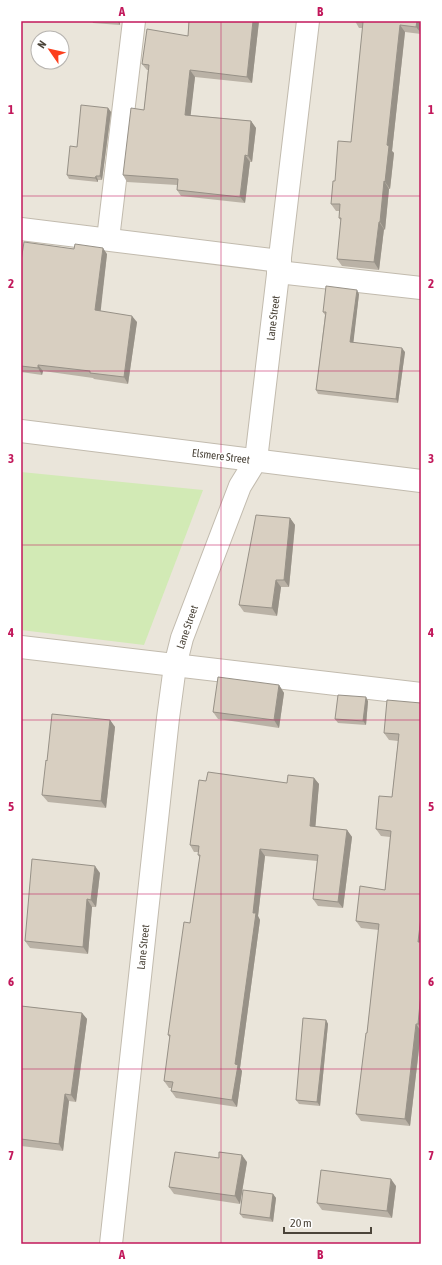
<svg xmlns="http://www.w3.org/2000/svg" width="442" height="1265" font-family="'Asap Condensed',sans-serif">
  <rect width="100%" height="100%" fill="#f6f3ec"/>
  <path fill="#eae5da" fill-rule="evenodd" d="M21,21h400v1223h-400zM38,38h24v24h-24z"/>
  <polygon fill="#d2eab5" points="21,472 203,490 144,645 21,630"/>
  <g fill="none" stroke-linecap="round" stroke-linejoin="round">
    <g stroke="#c2bbae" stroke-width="24">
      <g id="minor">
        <polyline points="21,229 280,261"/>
        <polyline points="108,239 134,21"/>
        <polyline points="278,272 421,288"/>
        <polyline points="21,431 421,481"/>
        <polyline points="21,647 421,694"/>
        <polyline points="111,1244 168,718 175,666 182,638 240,486 256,460 308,21"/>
      </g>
    </g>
    <use href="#minor" stroke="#fff" stroke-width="22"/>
  </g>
  <g fill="#bab2a6">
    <polygon points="92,21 120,21 120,25 93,23"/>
    <polygon points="189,21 259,21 252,83 195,77 190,115 251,121 256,128 252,162 250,162 245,203 181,196 177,190 177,185 127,182 123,175 144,110 148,70 147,70 142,64 188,36"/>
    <polygon points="355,21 421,21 421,34 405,32 392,151 394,153 390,189 389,189 385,230 384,229 379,270 342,266 337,259 341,221 339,218 339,211 336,211 331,204 335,181 351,142 363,28 359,28"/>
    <polygon points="108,108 111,112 102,180 98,180 98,182 69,179 67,175 77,147"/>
    <polygon points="107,254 100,311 137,322 128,384 94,379 93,378 43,371 42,375 21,372 21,261"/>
    <polygon points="359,294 353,342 405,352 398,403 318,394 316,390 325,315 323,312"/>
    <polygon points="290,518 295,525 289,587 281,587 277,616 244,612 239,605"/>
    <polygon points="279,685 284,693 279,728 218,719 213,712"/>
    <polygon points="368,701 366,725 338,723 335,719"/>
    <polygon points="421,703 421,1032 410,1126 361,1121 356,1114 367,1033 379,930 361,928 356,921 385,890 390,837 381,836 376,829 392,797 398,741 389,740 384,733"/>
    <polygon points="110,720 115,727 106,808 48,802 42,795 47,761"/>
    <polygon points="314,778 319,784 315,826 347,830 352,837 343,908 318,906 313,899 317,861 265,856 258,916 260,920 240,1068 242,1071 237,1107 176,1098 171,1091 172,1088 169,1088 164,1081 170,1038 168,1035 190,923 200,858 198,855 198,852 194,852 190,845 206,781 287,783"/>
    <polygon points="100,873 96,907 92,907 88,954 30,948 25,941"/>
    <polygon points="21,1006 82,1013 87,1019 76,1102 69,1101 63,1151 21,1146"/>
    <polygon points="326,1020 328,1024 320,1106 299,1104 296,1100"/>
    <polygon points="247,1162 240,1204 174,1194 169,1187"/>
    <polygon points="396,1186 392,1218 322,1210 317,1203"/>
    <polygon points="273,1194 276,1198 273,1222 243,1218 240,1214"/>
  </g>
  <g fill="#979187">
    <polygon points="117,21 120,21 120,25"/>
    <polygon points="253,21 259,21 252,83 247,77"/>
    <polygon points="417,21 421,21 421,33 416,27"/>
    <polygon points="400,25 405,32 392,151 394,153 390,189 385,182 387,145"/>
    <polygon points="190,70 195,77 190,121 185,115"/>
    <polygon points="108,108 111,112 102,180 100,176"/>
    <polygon points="251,121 256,128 252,162 248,156"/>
    <polygon points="245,155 250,162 245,203 240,197"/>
    <polygon points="96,176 98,180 98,182 95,178"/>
    <polygon points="384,181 389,189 385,230 380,222"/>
    <polygon points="379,222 384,229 379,270 374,262"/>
    <polygon points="103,248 107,254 100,317 95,310"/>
    <polygon points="357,290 359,294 353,346 350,342"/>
    <polygon points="132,316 137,322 128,384 124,377"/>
    <polygon points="402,348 405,352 398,403 396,399"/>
    <polygon points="38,365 43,371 42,375 38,368"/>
    <polygon points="290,518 295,525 289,587 284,580"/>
    <polygon points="276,580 281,587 277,616 272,608"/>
    <polygon points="279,685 284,693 279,728 274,720"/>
    <polygon points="366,697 368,701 366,725 363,721"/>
    <polygon points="110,720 115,727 106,808 101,801"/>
    <polygon points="314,778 319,784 315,832 310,826"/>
    <polygon points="347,830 352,837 343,908 338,902"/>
    <polygon points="260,849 265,856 258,916 260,920 240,1068 242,1071 237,1107 232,1100 235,1064"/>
    <polygon points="95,866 100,873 96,907 91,900"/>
    <polygon points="87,899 92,907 88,954 83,947"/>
    <polygon points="421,917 421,946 418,942"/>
    <polygon points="421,993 421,1029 418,1024"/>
    <polygon points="82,1013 87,1019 76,1102 71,1095"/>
    <polygon points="326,1020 328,1024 320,1106 317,1102"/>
    <polygon points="416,1024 421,1031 410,1126 405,1119"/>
    <polygon points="65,1094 69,1101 63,1151 59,1144"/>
    <polygon points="242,1155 247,1162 240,1204 235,1196"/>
    <polygon points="391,1179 396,1186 392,1218 387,1211"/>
    <polygon points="273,1194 276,1198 273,1222 270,1218"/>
  </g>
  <g fill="#d8cfc1" stroke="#979187">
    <polygon points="189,21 253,21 247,77 190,70 185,115 251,121 248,156 245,155 240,197 177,190 178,179 123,175 131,108 144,110 149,65 142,64 147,29 188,36"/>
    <polygon points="358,21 417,21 416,27 400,25 387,145 389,146 385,182 384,181 380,222 379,222 374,262 337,259 341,218 339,218 340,204 331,204 333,181 335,181 338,141 351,142 363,22"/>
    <polygon points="81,105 108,108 100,176 96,176 95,178 67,175 70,146 77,147"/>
    <polygon points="24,242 74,249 75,244 103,248 95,310 132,316 124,377 90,373 90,371 38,365 38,368 21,366 21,261"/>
    <polygon points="326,286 357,290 350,342 402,348 396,399 316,390 326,312 323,312"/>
    <polygon points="256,515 290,518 284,580 276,580 272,608 239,605"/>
    <polygon points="218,677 279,685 274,720 213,712"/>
    <polygon points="338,695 366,697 363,721 335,719"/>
    <polygon points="387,700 421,703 421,917 418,942 421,942 421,993 418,1024 416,1024 405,1119 356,1114 366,1033 367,1033 379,924 356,921 360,886 385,890 391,831 376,829 379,796 392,797 399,734 384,733"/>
    <polygon points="52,714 110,720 101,801 42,795 46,760 47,761"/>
    <polygon points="208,772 287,783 288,775 314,778 310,826 347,830 338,902 313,899 318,855 260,849 253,913 256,913 235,1064 238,1065 232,1100 171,1091 173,1082 164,1081 170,1035 168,1035 184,922 190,923 200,855 198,855 199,846 190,845 199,780 206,781"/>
    <polygon points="32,859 95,866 91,900 87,899 83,947 25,941"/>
    <polygon points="21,1006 82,1013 71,1095 65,1094 59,1144 21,1139"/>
    <polygon points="303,1018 326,1020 317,1102 296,1100"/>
    <polygon points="175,1152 219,1158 219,1152 242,1155 235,1196 169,1187"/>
    <polygon points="321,1170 391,1179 387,1211 317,1203"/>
    <polygon points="243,1190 273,1194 270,1218 240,1214"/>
  </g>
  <path fill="none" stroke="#c2185b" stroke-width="1" stroke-opacity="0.55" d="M221,21v1223M21,196h400M21,371h400M21,545h400M21,720h400M21,894h400M21,1069h400"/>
  <g text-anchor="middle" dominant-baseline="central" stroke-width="3" stroke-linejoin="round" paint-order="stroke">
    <g font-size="11" fill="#4b4439" stroke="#fff">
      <text transform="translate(273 318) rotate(-83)">Lane Street</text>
      <text transform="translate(221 456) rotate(7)">Elsmere Street</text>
      <text transform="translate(187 627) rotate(-71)">Lane Street</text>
      <text transform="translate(143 947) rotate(-84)">Lane Street</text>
    </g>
  </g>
  <rect width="442" height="1265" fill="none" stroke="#ffffff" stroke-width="44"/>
  <g transform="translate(50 50) rotate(304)"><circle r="19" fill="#ffffff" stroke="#b7b4b0"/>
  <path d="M0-3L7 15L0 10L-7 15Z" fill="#fc3f1d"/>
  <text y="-6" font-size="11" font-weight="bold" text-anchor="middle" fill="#4b4439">N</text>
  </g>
  <path d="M284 1227v6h87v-6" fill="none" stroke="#4b4439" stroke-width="2"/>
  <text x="290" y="1227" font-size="12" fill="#4b4439" stroke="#ffffff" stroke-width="3" paint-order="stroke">20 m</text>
  <rect x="22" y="22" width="398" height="1221" fill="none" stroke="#c2185b" stroke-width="1.5"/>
  <g font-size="13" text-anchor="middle" font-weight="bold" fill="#c2185b">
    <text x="122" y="16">A</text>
    <text x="320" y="16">B</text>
    <text x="11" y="114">1</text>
    <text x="431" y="114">1</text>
    <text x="11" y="288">2</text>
    <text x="431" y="288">2</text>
    <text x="11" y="463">3</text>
    <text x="431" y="463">3</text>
    <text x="11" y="637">4</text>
    <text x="431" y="637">4</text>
    <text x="11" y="811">5</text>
    <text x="431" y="811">5</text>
    <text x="11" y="986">6</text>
    <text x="431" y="986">6</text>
    <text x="11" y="1160">7</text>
    <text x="431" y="1160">7</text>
    <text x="122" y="1259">A</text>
    <text x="320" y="1259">B</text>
  </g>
</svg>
